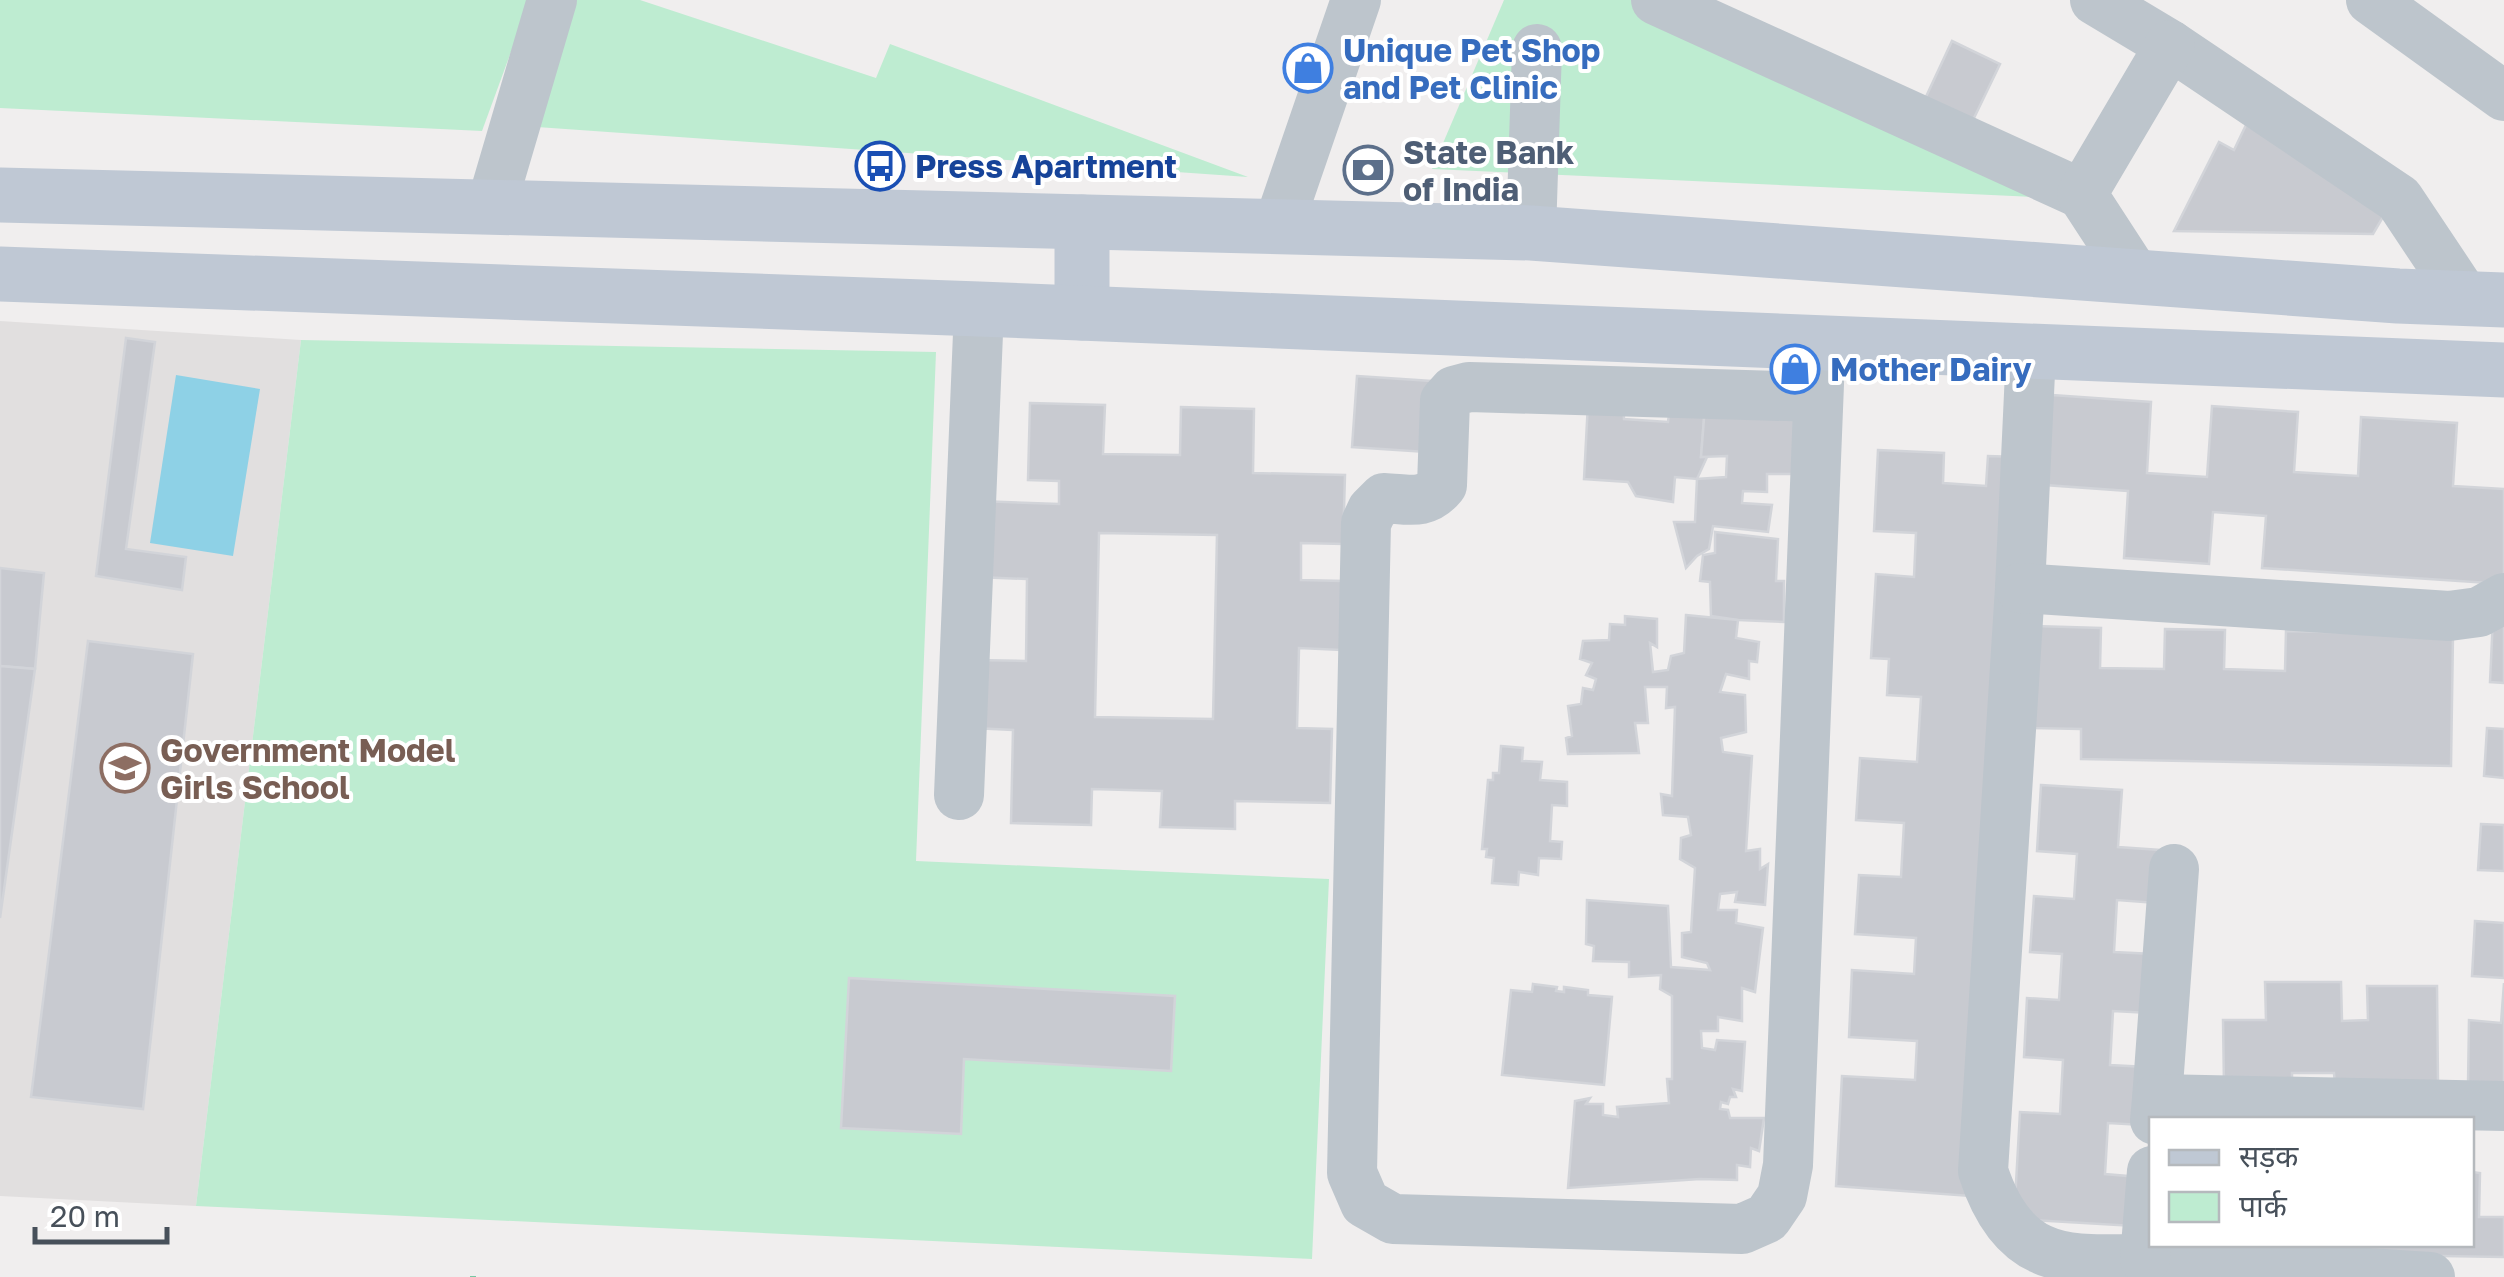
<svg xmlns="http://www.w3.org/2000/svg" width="2504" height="1277" font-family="'Golos Text','Noto Sans Devanagari',sans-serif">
  <rect width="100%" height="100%" fill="#f0eeee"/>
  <polygon fill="#e1dfdf" points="0,321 301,340 196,1206 0,1196"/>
  <g fill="#beecd1">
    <polygon points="0,0 530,0 482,131 0,108"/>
    <polygon points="575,0 640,0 876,78 890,44 1248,177 537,127"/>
    <polygon points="1504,0 1633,0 2058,198 1432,169"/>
    <polygon points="301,340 936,352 916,861 1329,879 1312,1259 196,1206"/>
  </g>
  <polygon fill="#8ed1e6" points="176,375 260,389 233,556 150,543"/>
  <g fill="#c8cad0" stroke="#d2d4d9" stroke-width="2.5" fill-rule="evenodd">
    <polygon points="1952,41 2000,64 1972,122 1925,99"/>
    <polygon points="2246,125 2390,205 2373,234 2174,231 2219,142 2234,150"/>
    <polygon points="126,338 155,342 126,549 186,557 182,590 96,576"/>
    <polygon points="1357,376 1431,381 1426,452 1352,447"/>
    <polygon points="2052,395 2151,402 2147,473 2207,477 2212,406 2298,412 2294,472 2358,476 2361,417 2457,423 2453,486 2504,489 2504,584 2262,568 2266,516 2213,512 2209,564 2124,558 2128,491 2045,485"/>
    <polygon points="1623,397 1624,419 1668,422 1671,398 1705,406 1701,457 1707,457 1697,479 1675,477 1673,502 1636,496 1628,482 1584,479 1588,403"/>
    <path d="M1030,403l75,2 -2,49 77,1 1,-48 73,2 -1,64 92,2 -2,69 -42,-1v37l42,1 -2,69 -42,-2 -2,80 35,1 -2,74 -95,-2v28l-75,-2 2,-36 -70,-2 -1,36 -80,-2 2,-93 -40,-2 2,-68 51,1 1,-82 -50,-2 2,-76 80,3v-23l-31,-1zM1099,533l118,2 -4,184 -118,-2z"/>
    <polygon points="1705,406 1795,406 1793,474 1767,474 1767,492 1743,491 1742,503 1772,505 1768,532 1713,526 1709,549 1697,556 1686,568 1674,522 1695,522 1697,479 1726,477 1727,456 1701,457"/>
    <polygon points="1878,450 1944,453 1943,483 1986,486 1988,456 2019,457 1970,1196 1836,1186 1842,1076 1915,1080 1917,1041 1849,1037 1852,970 1914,974 1916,938 1855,934 1859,875 1901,877 1904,823 1856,820 1860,758 1917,762 1921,697 1887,695 1889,659 1871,658 1876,574 1914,577 1916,533 1874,531"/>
    <polygon points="1715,532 1778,539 1776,581 1784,581 1784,622 1738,620 1711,616 1710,582 1700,581 1703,555 1715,553"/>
    <polygon points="0,568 44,573 35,669 0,666"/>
    <polygon points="1686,615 1738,620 1736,638 1759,642 1757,662 1749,661 1749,679 1726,674 1720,692 1745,695 1746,732 1721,738 1723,752 1752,756 1746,851 1760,849 1760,869 1768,864 1765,905 1735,902 1737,892 1720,894 1718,910 1737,910 1736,923 1763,928 1755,992 1742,988 1742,1021 1718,1017 1718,1031 1701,1031 1702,1048 1715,1050 1717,1040 1745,1042 1742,1091 1733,1089 1736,1097 1730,1097 1728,1104 1721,1102 1720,1109 1728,1110 1730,1118 1764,1118 1759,1151 1751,1148 1750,1167 1737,1165 1737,1180 1700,1179 1568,1188 1575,1101 1590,1098 1586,1104 1603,1104 1603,1115 1618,1117 1617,1107 1669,1103 1667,1079 1672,1079 1672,996 1660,989 1661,975 1629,977 1629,962 1593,961 1594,946 1586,944 1587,900 1668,906 1671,967 1710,970 1707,963 1682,957 1682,933 1691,932 1695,868 1680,859 1681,838 1691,835 1688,817 1663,815 1661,794 1672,796 1675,707 1666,708 1667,687 1645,687 1648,723 1635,723 1639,753 1568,754 1566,738 1572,736 1568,706 1581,704 1583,688 1593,690 1596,679 1586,675 1592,663 1580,659 1583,641 1609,640 1610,624 1625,625 1625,616 1657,619 1657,647 1650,643 1653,672 1668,670 1671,656 1684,653"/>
    <polygon points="2493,617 2504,618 2504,683 2490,682"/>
    <polygon points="2034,626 2101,628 2100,668 2164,669 2165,629 2225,630 2224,669 2285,671 2286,631 2453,635 2451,766 2081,759 2081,729 2032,728"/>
    <polygon points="88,641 193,654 143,1109 31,1097"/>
    <polygon points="0,666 35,669 0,918"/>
    <polygon points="2487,728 2504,729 2504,778 2484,776"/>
    <polygon points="1501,746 1523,748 1522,761 1542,762 1540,780 1567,782 1567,806 1552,805 1550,841 1562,842 1561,859 1539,858 1538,875 1519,872 1518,885 1492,883 1494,858 1486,857 1487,849 1482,849 1488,780 1493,780 1493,773 1499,773"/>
    <polygon points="2041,785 2122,790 2118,847 2160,850 2156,903 2117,900 2114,952 2153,954 2149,1013 2113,1011 2110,1065 2146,1067 2142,1125 2108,1123 2105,1174 2139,1177 2134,1226 2014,1219 2020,1112 2060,1114 2063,1060 2024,1057 2027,998 2059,1000 2062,954 2030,952 2034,896 2074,899 2077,854 2037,851"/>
    <polygon points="2481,824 2504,825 2504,871 2478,870"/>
    <polygon points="2475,921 2504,923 2504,978 2472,976"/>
    <polygon points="849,978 1175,996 1171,1071 964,1059 961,1134 841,1128"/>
    <polygon points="2265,982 2341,982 2342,1021 2368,1020 2367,986 2437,986 2438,1084 2335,1085 2334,1073 2292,1073 2292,1085 2224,1085 2223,1020 2266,1020"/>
    <polygon points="2504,983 2504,1085 2468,1085 2469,1020 2501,1023"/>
    <polygon points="1533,984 1557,987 1556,991 1564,992 1564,987 1588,990 1588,995 1612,997 1604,1085 1502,1075 1511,990 1532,992"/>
    <polygon points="2472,1172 2480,1173 2479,1217 2504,1217 2504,1257 2189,1252 2189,1244 2472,1244"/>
  </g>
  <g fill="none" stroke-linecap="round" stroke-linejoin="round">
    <polyline stroke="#78c7a3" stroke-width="6" stroke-dasharray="8 5" stroke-linecap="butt" points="473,1277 473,1276"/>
    <g stroke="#bdc5cc" stroke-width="50">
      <polyline points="1656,0 2082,194"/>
      <polyline points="2095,0 2170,45 2399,199 2465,298"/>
      <polyline points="2371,0 2504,96"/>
      <polyline points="491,207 552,0"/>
      <polyline points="1278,227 1356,0"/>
      <polyline points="1531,233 1537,49"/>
      <polyline points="2136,277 2082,194 2170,45"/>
      <path d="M2031,351l-11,237 -37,583c10,31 27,64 58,78 32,15 71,9 106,10 94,5 189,12 283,18"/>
      <path d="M1818,397l-349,-10 -15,4 -9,10 -3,84c-17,21 -34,14 -58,13l-12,12 -6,13 -14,650 13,30 28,16 349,10 25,-11 15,-22 6,-31 31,-781 1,-42"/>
      <polyline points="2020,588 2449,616 2479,612 2504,598"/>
      <polyline points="959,795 979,309"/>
      <polyline points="2157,1099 2174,869"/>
      <polyline points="2155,1120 2157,1099 2504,1106"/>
      <polyline points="2145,1259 2152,1171"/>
    </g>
    <g stroke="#bfc8d4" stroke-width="55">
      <polyline points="0,195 1531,233 2398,296 2504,300"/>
      <polyline points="1082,222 1082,313"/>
      <polyline points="0,274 979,309 2504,370"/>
    </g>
  </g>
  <defs>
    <g id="shop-ring" transform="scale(2.5)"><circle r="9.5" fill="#fff" stroke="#3f7fe0" stroke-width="1.5"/><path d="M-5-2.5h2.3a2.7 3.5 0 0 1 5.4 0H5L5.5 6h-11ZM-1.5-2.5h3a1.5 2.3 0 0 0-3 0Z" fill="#3f7fe0"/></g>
    <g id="bus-ring" transform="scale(2.5)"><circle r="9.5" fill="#fff" stroke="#1a4fb4" stroke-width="1.5"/><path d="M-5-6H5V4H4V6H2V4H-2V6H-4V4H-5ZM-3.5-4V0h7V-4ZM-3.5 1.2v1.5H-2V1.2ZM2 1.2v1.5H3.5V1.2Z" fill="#1a4fb4"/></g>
    <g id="bank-ring" transform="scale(2.5)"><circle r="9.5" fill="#fff" stroke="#5c6f8a" stroke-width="1.5"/><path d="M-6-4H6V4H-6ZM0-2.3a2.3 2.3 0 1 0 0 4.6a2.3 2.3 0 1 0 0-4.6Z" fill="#5c6f8a"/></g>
    <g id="school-ring" transform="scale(2.5)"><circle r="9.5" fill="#fff" stroke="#8d6e63" stroke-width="1.5"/><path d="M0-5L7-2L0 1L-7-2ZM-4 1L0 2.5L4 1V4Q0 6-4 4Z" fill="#8d6e63"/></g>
  </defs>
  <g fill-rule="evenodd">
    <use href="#shop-ring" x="1308" y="68"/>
    <use href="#bus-ring" x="880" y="166"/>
    <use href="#bank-ring" x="1368" y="170"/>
    <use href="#shop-ring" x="1795" y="369"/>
    <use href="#school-ring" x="125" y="768"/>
  </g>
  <g text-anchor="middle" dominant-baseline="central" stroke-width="8" stroke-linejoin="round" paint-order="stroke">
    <g font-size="32" font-weight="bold" fill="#366cbe" stroke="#fff" text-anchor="start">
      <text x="1343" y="50">Unique Pet Shop<tspan x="1343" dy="37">and Pet Clinic</tspan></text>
      <text x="1830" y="369">Mother Dairy</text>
    </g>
    <g font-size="32" font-weight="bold" fill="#4e5e75" stroke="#fff" text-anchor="start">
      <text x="1403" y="152">State Bank<tspan x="1403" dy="37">of India</tspan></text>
    </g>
    <g font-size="32" font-weight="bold" fill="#164399" stroke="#fff" text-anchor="start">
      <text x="915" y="166">Press Apartment</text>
    </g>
    <g font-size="32" font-weight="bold" fill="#785e54" stroke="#fff" text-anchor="start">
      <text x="160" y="750">Government Model<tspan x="160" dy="37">Girls School</tspan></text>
    </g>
  </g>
  <rect x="2149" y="1117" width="325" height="130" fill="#ffffff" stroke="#b5b9bd" stroke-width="2.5"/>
  <rect x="2169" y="1150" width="50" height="15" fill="#bfc8d4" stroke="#b5b9bd" stroke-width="2.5"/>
  <text x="2239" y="1167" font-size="30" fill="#47505a">सड़क</text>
  <rect x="2169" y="1192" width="50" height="30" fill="#beecd1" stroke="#b5b9bd" stroke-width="2.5"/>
  <text x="2239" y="1217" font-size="30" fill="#47505a">पार्क</text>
  <path d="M35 1227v15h132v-15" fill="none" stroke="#47505a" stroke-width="5"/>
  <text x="50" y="1227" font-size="30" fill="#47505a" stroke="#ffffff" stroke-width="8" paint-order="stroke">20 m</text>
</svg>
